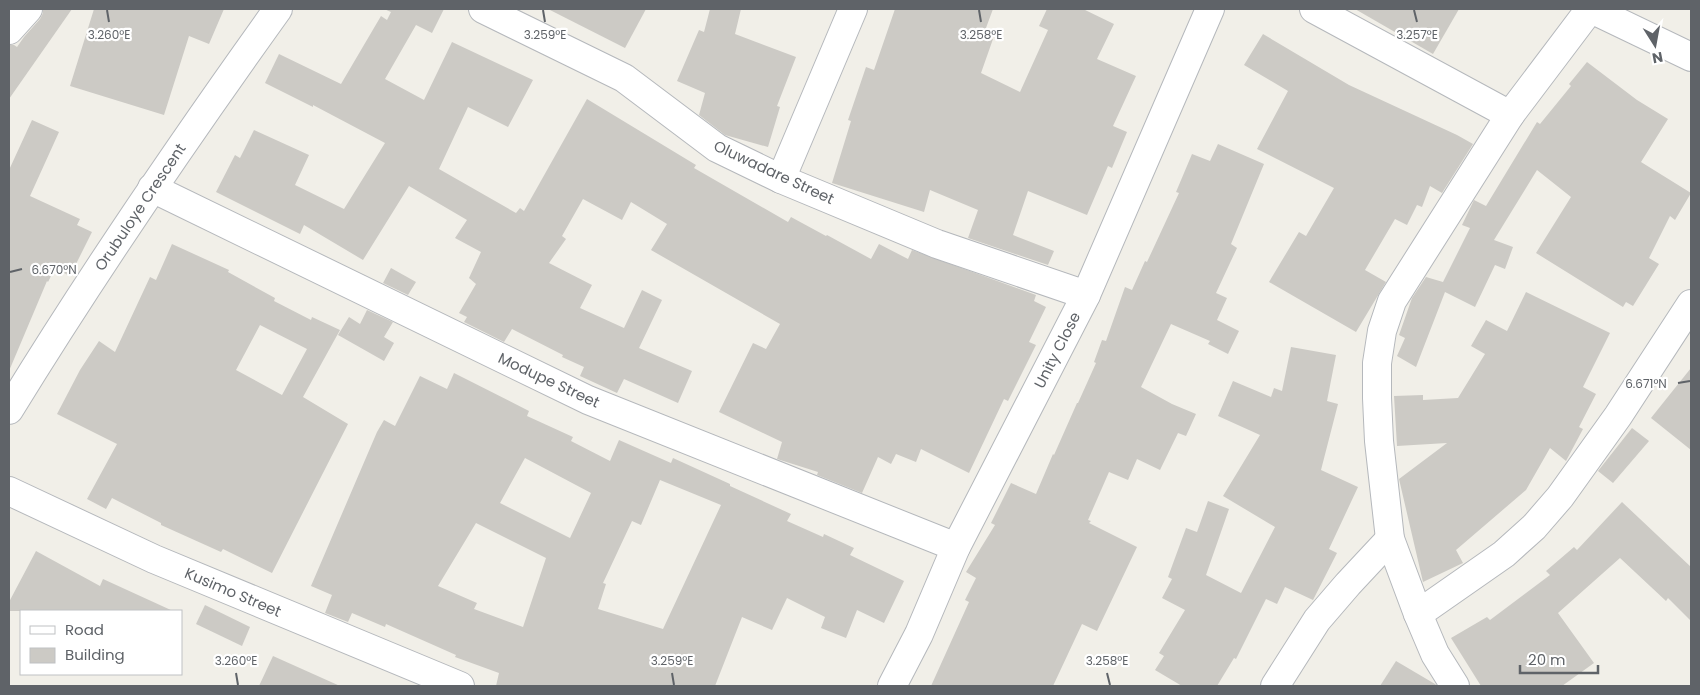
<svg xmlns="http://www.w3.org/2000/svg" width="1700" height="695" font-family="Poppins,sans-serif">
  <rect width="100%" height="100%" fill="#f1efe8"/>
  <g fill="#cccac5" fill-rule="evenodd">
    <polygon points="43,9 72,9 9,99 9,45 14,45 17,47 24,37 40,19 43,13"/>
    <polygon points="94,9 224,9 209,44 189,36 164,115 70,86"/>
    <polygon points="384,9 444,9 432,33 416,25 385,79 424,100 452,42 533,80 508,127 468,107 439,169 516,213 520,208 524,211 587,99 696,165 694,168 788,222 791,217 826,236 827,235 871,259 879,244 908,259 912,250 1036,295 1034,301 1046,307 1029,342 1036,345 1008,401 1004,399 969,473 921,449 916,462 896,454 891,464 878,457 862,493 817,475 818,472 777,459 782,442 719,412 753,343 766,349 780,324 651,250 667,224 631,202 622,220 583,199 562,236 566,239 549,263 592,285 580,308 624,328 642,290 662,300 639,348 692,371 678,403 624,379 617,393 580,376 584,367 562,357 563,355 512,329 504,342 464,322 467,317 459,313 476,284 469,278 481,252 455,238 467,220 409,186 363,260 304,225 300,234 216,192 235,155 240,158 254,130 309,155 295,185 344,209 385,143 313,105 313,107 265,83 279,54 341,84 381,16 387,20 391,12"/>
    <polygon points="548,9 646,9 625,48"/>
    <polygon points="710,9 741,9 735,34 796,57 777,106 780,107 768,147 725,135 699,115 705,93 677,81 699,30 704,32"/>
    <polygon points="895,9 993,9 983,36 993,39 981,73 1020,92 1048,30 1039,26 1047,9 1083,9 1114,24 1097,59 1136,76 1113,126 1127,132 1112,168 1108,166 1087,215 1028,191 1013,235 1054,251 1048,265 968,238 978,210 930,190 924,212 832,183 851,121 848,120 866,67 874,70"/>
    <polygon points="1355,9 1459,9 1433,54"/>
    <polygon points="1263,34 1349,85 1457,135 1473,144 1442,193 1430,186 1422,207 1417,205 1407,225 1395,219 1365,270 1386,282 1356,332 1269,282 1299,232 1306,236 1334,188 1257,149 1288,91 1244,65"/>
    <polygon points="1587,62 1637,100 1668,119 1641,162 1691,193 1675,220 1670,216 1649,258 1659,264 1633,306 1626,302 1623,307 1536,253 1571,197 1537,170 1494,240 1513,247 1505,269 1495,265 1475,307 1445,292 1416,367 1397,356 1405,338 1399,335 1412,298 1426,277 1443,282 1470,228 1462,225 1474,200 1486,206 1537,122 1540,124 1571,86 1569,84"/>
    <polygon points="32,120 59,132 30,196 80,219 77,225 92,232 70,276 56,269 55,273 53,272 48,282 47,281 9,371 9,170"/>
    <polygon points="1218,144 1264,164 1231,244 1237,248 1216,293 1227,298 1217,320 1239,331 1228,354 1208,344 1210,341 1171,324 1141,387 1172,404 1196,414 1186,436 1178,433 1160,470 1137,459 1128,480 1109,472 1088,520 1091,521 1089,523 1137,547 1097,631 1082,624 1053,686 931,686 969,602 965,600 976,578 966,572 995,525 991,523 1011,483 1036,494 1053,454 1054,455 1077,403 1078,403 1096,363 1094,362 1102,340 1106,341 1125,287 1132,290 1145,261 1147,262 1179,193 1176,192 1192,154 1210,161"/>
    <path d="M172,244l57,26 -1,2 47,26 -1,3 37,19 1,-3 28,13 -37,67 45,27 -76,149 -49,-24 -2,3 -60,-27v-2l-49,-25 -6,11 -19,-10 30,-55 -60,-30 23,-44 19,-29 16,11 35,-75 6,3zM260,325l47,24 -25,46 -46,-25z"/>
    <polygon points="391,268 416,282 408,295 383,283"/>
    <polygon points="1526,292 1610,333 1583,387 1596,394 1579,427 1583,429 1566,461 1550,448 1526,490 1456,550 1463,563 1423,582 1399,479 1447,443 1397,446 1394,396 1423,395 1423,400 1458,398 1485,354 1471,346 1486,320 1507,331"/>
    <polygon points="367,310 393,322 384,337 394,343 384,361 338,335 349,317 360,324"/>
    <polygon points="1291,347 1336,355 1327,401 1338,404 1321,470 1358,487 1329,549 1337,553 1313,600 1285,587 1277,604 1266,599 1236,659 1234,658 1217,686 1182,686 1155,670 1164,656 1159,653 1185,610 1162,598 1172,579 1168,577 1186,528 1197,532 1208,501 1229,509 1206,575 1241,593 1275,527 1223,496 1260,435 1218,416 1233,381 1271,397 1274,388 1282,391"/>
    <polygon points="1691,368 1691,450 1651,418"/>
    <path d="M454,373l75,38 -2,5 46,21 -2,4 39,20 9,-21 52,23 2,-5 57,26v2l61,28 -4,7 36,16 1,-3 30,14 -4,7 54,26 -20,42 -27,-13 -11,28 -25,-10 4,-11 -38,-19 -15,32 -30,-13 -27,69h-219l3,-13 -44,-16 1,-2 -70,-31 -1,3 -33,-14 -4,9 -23,-9 7,-18 -21,-9 66,-154 7,-12 11,6 25,-50 27,13zM525,458l66,35 -21,45 -70,-35zM660,480l61,25 -58,124 -65,-20 8,-25 -3,-1 29,-62 9,4zM476,523l70,35 -23,69 -49,-18 3,-6 -39,-17z"/>
    <polygon points="1632,428 1649,441 1613,483 1598,471"/>
    <polygon points="1622,502 1691,567 1691,621 1668,598 1666,601 1620,558 1558,613 1594,663 1562,686 1481,686 1451,638 1487,617 1490,620 1550,575 1546,571 1574,547 1577,550"/>
    <polygon points="36,551 100,586 103,579 173,611 9,611 9,602"/>
    <polygon points="205,605 250,627 242,646 196,624"/>
    <polygon points="273,656 340,686 259,686"/>
    <polygon points="1396,661 1435,684 1437,686 1380,686"/>
  </g>
  <g fill="none" stroke-linecap="round" stroke-linejoin="round">
    <g stroke="#b5b8bc" stroke-width="30">
      <g id="minor">
        <polyline points="483,9 624,78 717,148 781,179 937,244 1086,295"/>
        <polyline points="1314,9 1510,115"/>
        <polyline points="1591,9 1691,57"/>
        <polyline points="9,30 28,9"/>
        <polyline points="781,179 853,9"/>
        <polyline points="152,188 588,400 956,547"/>
        <path d="M9,410c84,-137 175,-270 269,-401"/>
        <polyline points="9,491 154,559 460,686"/>
        <polyline points="1418,614 1504,554 1534,527 1560,497 1618,416 1691,304"/>
        <polyline points="892,686 919,634 956,547 1086,295 1210,9"/>
        <polyline points="1275,686 1317,620 1348,584 1390,539"/>
        <polyline points="1455,686 1435,654 1418,614 1390,539 1379,441 1377,398 1377,363 1382,331 1392,301 1510,115 1590,9"/>
      </g>
    </g>
    <use href="#minor" stroke="#fff" stroke-width="28"/>
  </g>
  <path fill="none" stroke="#5f6368" stroke-width="2" d="M107,10l2,12M543,10l2,12M979,10l2,12M1414,10l3,12M10,272l12,-3M1678,383l12,-2M236,673l2,12M672,673l2,12M1107,673l3,12"/>
  <g text-anchor="middle" dominant-baseline="central" stroke-width="4.5" stroke-linejoin="round" paint-order="stroke">
    <g font-size="15" fill="#5f6368" stroke="#fff">
      <text transform="translate(774 172) rotate(25)">Oluwadare Street</text>
      <text transform="translate(140 207) rotate(-56)">Orubuloye Crescent</text>
      <text transform="translate(1057 350) rotate(-63)">Unity Close</text>
      <text transform="translate(549 380) rotate(25)">Modupe Street</text>
      <text transform="translate(233 592) rotate(23)">Kusimo Street</text>
    </g>
  </g>
  <g font-size="12" text-anchor="middle" fill="#5f6368" stroke="#fff" stroke-width="4.5" stroke-linejoin="round" paint-order="stroke">
    <text x="109" y="39">3.260°E</text>
    <text x="545" y="39">3.259°E</text>
    <text x="981" y="39">3.258°E</text>
    <text x="1417" y="39">3.257°E</text>
    <text x="54" y="274">6.670°N</text>
    <text x="1646" y="388">6.671°N</text>
    <text x="236" y="665">3.260°E</text>
    <text x="672" y="665">3.259°E</text>
    <text x="1107" y="665">3.258°E</text>
  </g>
  <rect width="1700" height="695" fill="none" stroke="#5f6368" stroke-width="20"/>
  <rect x="20" y="610" width="162" height="65" fill="#ffffff" stroke="#bfc1c3"/>
  <rect x="30" y="626" width="25" height="8" fill="#ffffff" stroke="#bfc1c3"/>
  <text x="65" y="635" font-size="15" fill="#5f6368">Road</text>
  <rect x="30" y="648" width="25" height="15" fill="#cccac5" stroke="#bfc1c3"/>
  <text x="65" y="660" font-size="15" fill="#5f6368">Building</text>
  <g transform="translate(1655 45) rotate(169)" stroke="#ffffff" stroke-width="4" paint-order="stroke">
  <path d="M0-4L9 19L0 12L-9 19Z" fill="#5f6368"/>
  <text y="-8" font-size="14" font-weight="bold" text-anchor="middle" fill="#5f6368">N</text>
  </g>
  <path d="M1520 665v8h78v-8" fill="none" stroke="#5f6368" stroke-width="2.5"/>
  <text x="1528" y="665" font-size="15" fill="#5f6368" stroke="#ffffff" stroke-width="4" paint-order="stroke">20 m</text>
</svg>
